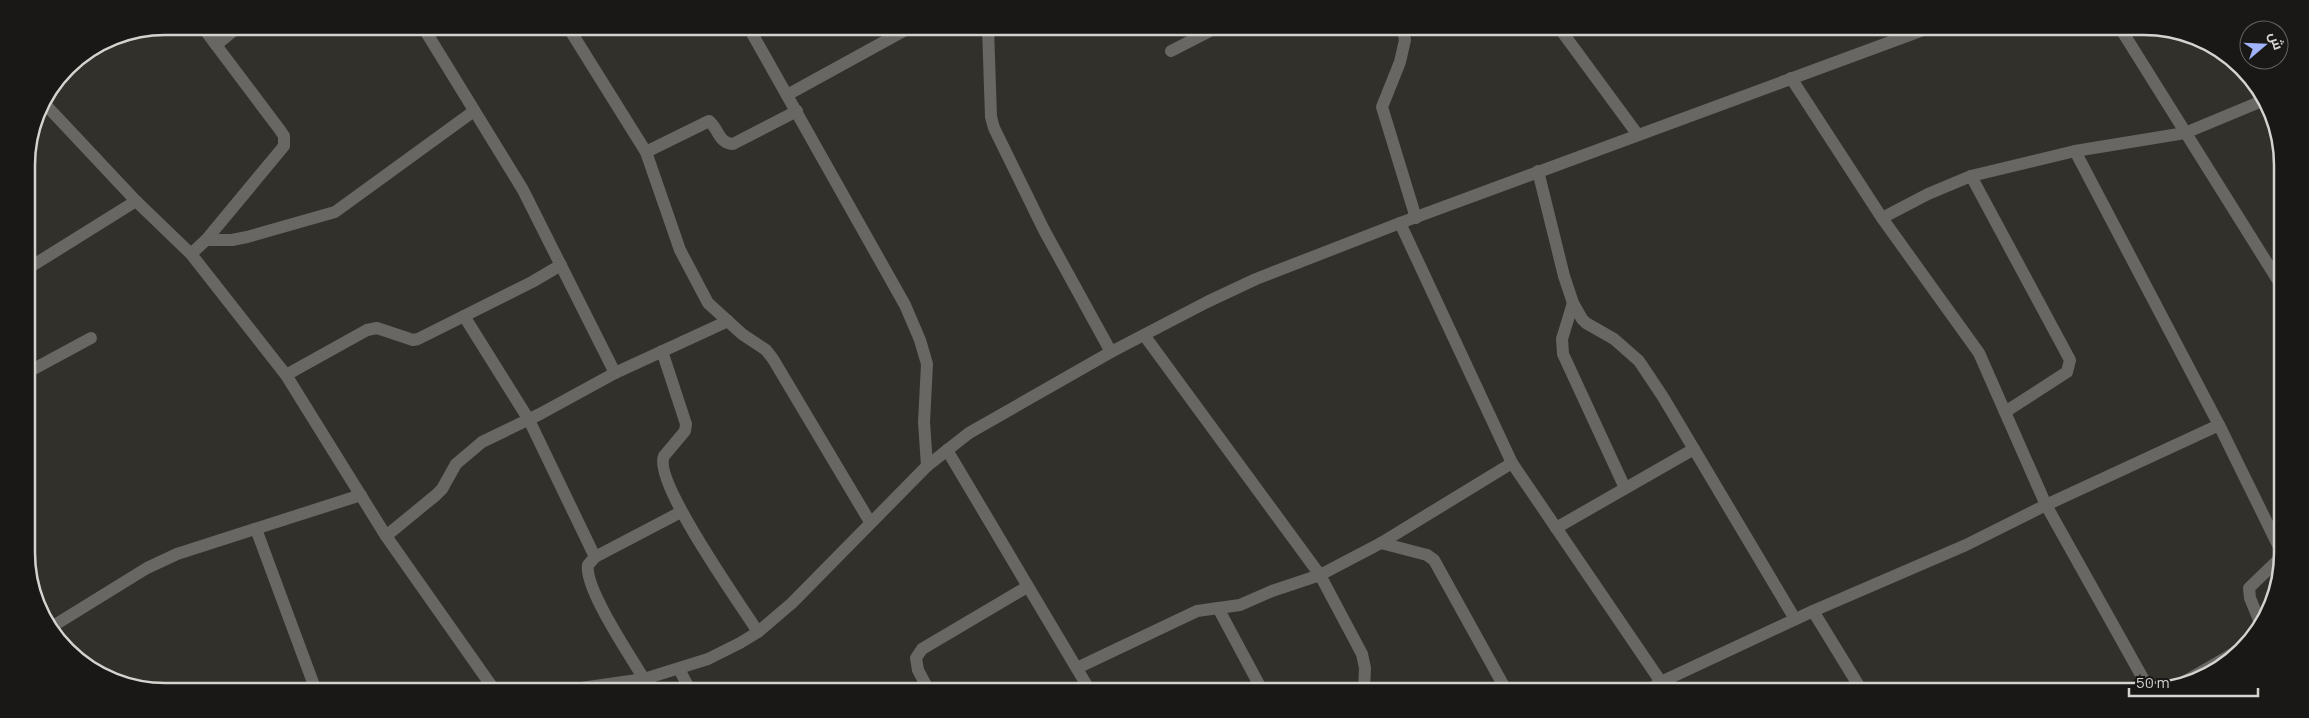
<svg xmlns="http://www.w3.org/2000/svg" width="2309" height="718" font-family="Manrope,Cairo,sans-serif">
  <rect width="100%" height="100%" fill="#32302b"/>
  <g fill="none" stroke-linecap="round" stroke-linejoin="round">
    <g stroke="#686764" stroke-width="12">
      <polyline points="202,26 216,45 239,26"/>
      <polyline points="423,27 523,190 615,373"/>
      <polyline points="568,27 646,152 680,250 708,303 742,334 766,350 773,359 870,522"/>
      <polyline points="749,28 905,305 920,340 927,364 924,422 927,466"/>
      <polyline points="988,28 991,117 994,128 1044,230 1111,352"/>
      <polyline points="1403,29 1405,40 1400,62 1382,107 1416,218"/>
      <polyline points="1560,29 1638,135"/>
      <polyline points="2122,31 2279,282"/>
      <polyline points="1171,51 1214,29"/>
      <polyline points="1791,78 1882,218 1979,353 2046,505 2150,691"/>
      <polyline points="787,95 909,28"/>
      <polyline points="43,102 136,201 191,254 286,375 386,536 493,688"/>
      <polyline points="2075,151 2219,425 2278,545"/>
      <path d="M646,152l63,-31c10,8 9,22 24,23l64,-33"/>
      <polyline points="1538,171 1564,276 1573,303 1582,319 1586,323 1614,339 1639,361 1663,397 1795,619"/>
      <polyline points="1971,176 2070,360 2067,372 2005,412"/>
      <polyline points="1882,218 1928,194 1971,176 2075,151 2185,133 2262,101"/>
      <polyline points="1400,223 1512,463 1661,682"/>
      <polyline points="206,240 232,240 247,237 335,212 474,111"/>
      <polyline points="191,254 206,240 284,146 284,136 280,130 216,45"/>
      <polyline points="27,269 136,201"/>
      <polyline points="1573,303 1562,339 1563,354 1625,488"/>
      <polyline points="464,316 529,420 595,557"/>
      <polyline points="1144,335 1320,575 1362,654 1365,668 1364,690"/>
      <path d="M662,351l24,73 -1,7 -21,25c-12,25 77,149 94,176"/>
      <polyline points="28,372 91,338"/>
      <polyline points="286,375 367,330 377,328 413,340 418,339 532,282 561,265"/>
      <polyline points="947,450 1089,689"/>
      <polyline points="1556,528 1694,449"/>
      <polyline points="256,529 315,688"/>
      <polyline points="386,536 436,495 442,489 456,464 482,442 540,414 615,373 728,321"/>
      <polyline points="1381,543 1427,555 1434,560 1506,690"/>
      <polyline points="1218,608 1262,690"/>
      <polyline points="1813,611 1862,691"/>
      <polyline points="2259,620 2250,598 2249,588 2278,560"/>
      <polyline points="53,626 147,568 177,554 361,495"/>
      <polyline points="1077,668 1197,611 1240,605 1272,591 1320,575 1381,543 1512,463"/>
      <polyline points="679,669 689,688"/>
      <path d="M644,679c-13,-22 -60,-91 -56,-114l7,-8 86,-45"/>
      <polyline points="2177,686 2241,649"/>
      <polyline points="581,688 644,679 708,659 740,643 758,632 792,603 927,466 969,433 1111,352 1207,302 1256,279 1400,223 1923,30"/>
      <polyline points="928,689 918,670 916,658 922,649 1027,587"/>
      <polyline points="1648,690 1661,682 1813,611 1966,545 2046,505 2219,425"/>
    </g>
  </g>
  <path d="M0 0H2309V718H0ZM165 35H2144A130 130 0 0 1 2274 165V553A130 130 0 0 1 2144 683H165A130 130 0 0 1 35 553V165A130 130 0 0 1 165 35Z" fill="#191816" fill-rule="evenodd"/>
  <path fill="none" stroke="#d4d3d0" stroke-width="2.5" d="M165 35H2144A130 130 0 0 1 2274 165V553A130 130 0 0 1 2144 683H165A130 130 0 0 1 35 553V165A130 130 0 0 1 165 35Z"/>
  <g transform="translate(2264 45) rotate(71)"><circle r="24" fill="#191816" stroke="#646360"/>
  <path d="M0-4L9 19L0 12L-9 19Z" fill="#a1b3fd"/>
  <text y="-8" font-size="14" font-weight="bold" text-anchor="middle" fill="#d4d3d0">ش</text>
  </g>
  <path d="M2129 688v8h129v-8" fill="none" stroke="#d4d3d0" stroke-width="2.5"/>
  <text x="2136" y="688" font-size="15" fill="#d4d3d0" stroke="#191816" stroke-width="4" paint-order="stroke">50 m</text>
</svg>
